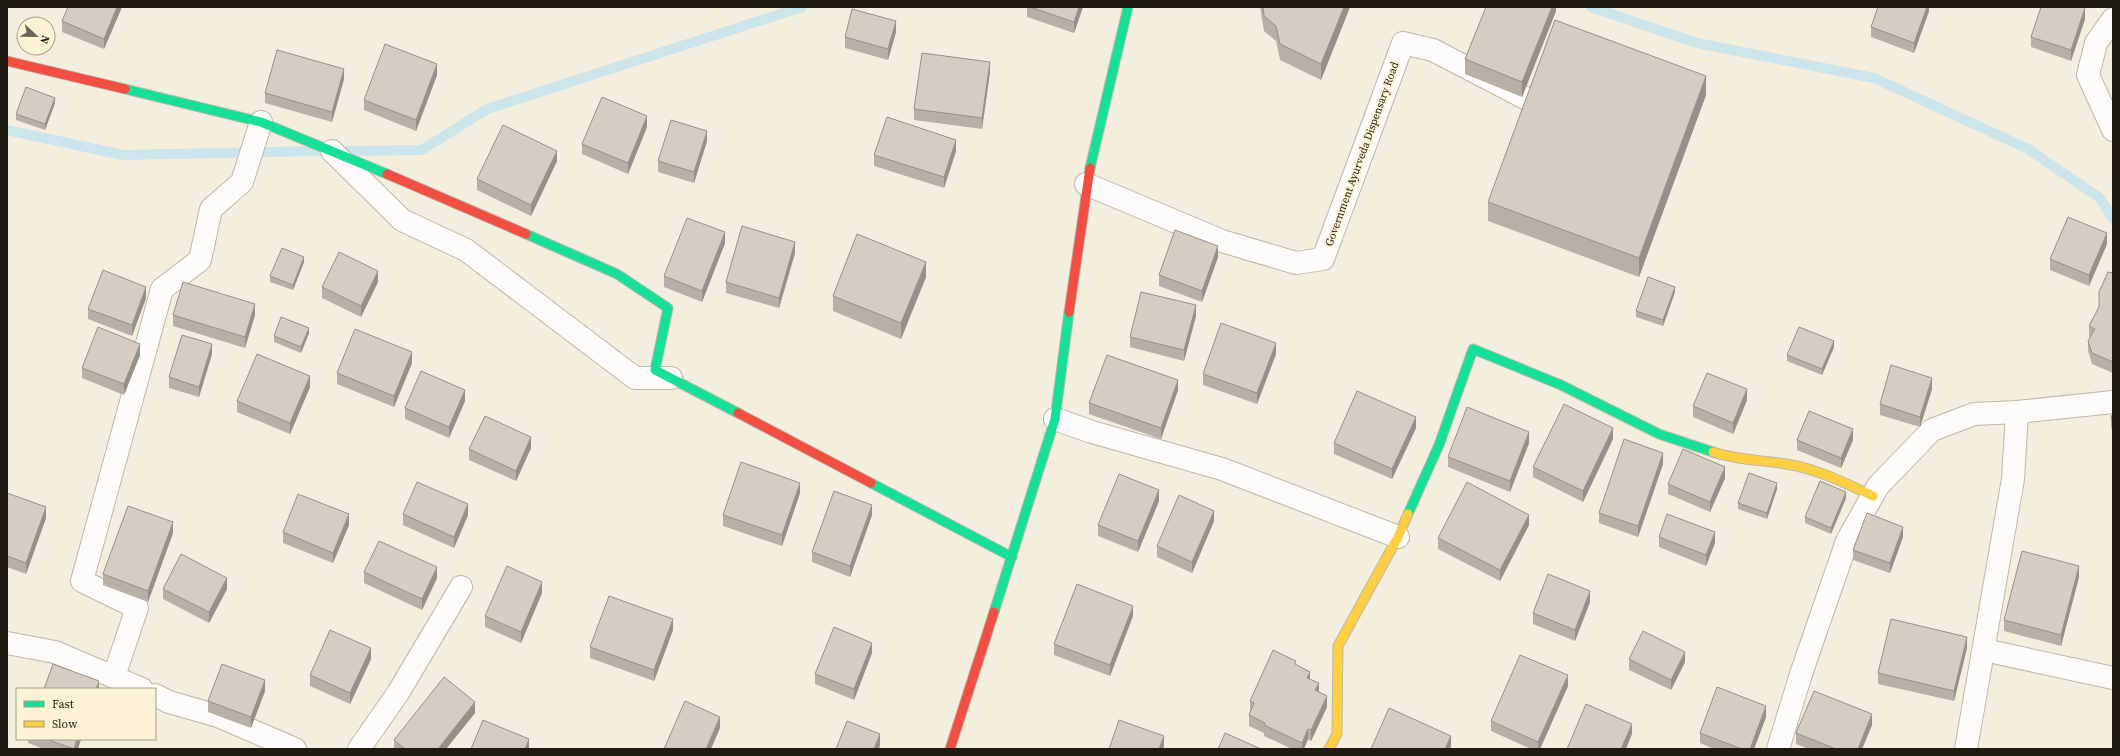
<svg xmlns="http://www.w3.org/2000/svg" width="2120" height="756" font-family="'Source Serif 4',serif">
  <rect width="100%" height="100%" fill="#f4eede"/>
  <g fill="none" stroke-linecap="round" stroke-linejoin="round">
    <g stroke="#cbe5eb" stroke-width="10">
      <polyline points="1591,7 1697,43 1874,78 2028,149 2100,198 2113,219"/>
      <polyline points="7,130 123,155 318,151"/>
      <polyline points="346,151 422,150 487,109 802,7"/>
    </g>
    <g stroke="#bcb8ab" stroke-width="24">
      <g id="street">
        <polyline points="2113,19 2096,43 2088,75 2113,130"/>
        <polyline points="332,151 402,220 466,250 635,378 671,378"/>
        <polyline points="1086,184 1222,241 1296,263 1323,259 1403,43 1433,50 1552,112"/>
        <polyline points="1055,419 1092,432 1222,469 1398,537"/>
        <polyline points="7,643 55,652 142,689"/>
        <polyline points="1984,650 2113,678"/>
        <polyline points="114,676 137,608 82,581 162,289 200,260 211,209 242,182 261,122"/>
        <polyline points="155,695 169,702 218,716 295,749"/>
        <polyline points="359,749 398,693 461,587"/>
        <polyline points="1778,749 1802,671 1847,541 1878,486 1932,430 1974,414 2017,412"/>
        <polyline points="1966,749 2013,479 2017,412 2113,402"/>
      </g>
    </g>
    <g stroke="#bcb8ab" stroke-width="11">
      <g id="fast">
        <polyline points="125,89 261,122 387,174"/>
        <polyline points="1090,168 1128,7"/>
        <polyline points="526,234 617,274 668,308 655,370 738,413"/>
        <polyline points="871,483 1012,557"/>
        <polyline points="1408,514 1439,445 1473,349 1561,385 1659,434 1713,452"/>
        <polyline points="994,612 1055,419 1069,312"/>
      </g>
    </g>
    <g stroke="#bcb8ab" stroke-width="11">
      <g id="slow">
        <path d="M1713,452c23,8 49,8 73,12 32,5 59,19 87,32"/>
        <polyline points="1329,749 1337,734 1338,646 1398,537 1408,514"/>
      </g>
    </g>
    <g stroke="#bcb8ab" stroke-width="11">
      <g id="jam">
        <polyline points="7,61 125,89"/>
        <polyline points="387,174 526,234"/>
        <polyline points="1069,312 1090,168"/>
        <polyline points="738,413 871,483"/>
        <polyline points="950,749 994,612"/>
      </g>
    </g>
    <use href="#street" stroke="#fdfcfa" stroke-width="22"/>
    <use href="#fast" stroke="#16e098" stroke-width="9"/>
    <use href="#slow" stroke="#ffcf43" stroke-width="9"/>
    <use href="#jam" stroke="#f24e42" stroke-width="9"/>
  </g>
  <g fill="#b8b0a7">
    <polygon points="122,7 104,49 62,32 62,21"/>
    <polygon points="1027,7 1083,7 1074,33 1027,17"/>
    <polygon points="1260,7 1350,7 1321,80 1280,60 1276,41 1264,31"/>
    <polygon points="1556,7 1556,11 1522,97 1465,74 1465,59"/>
    <polygon points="1929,7 1929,11 1914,53 1871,37 1871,27"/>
    <polygon points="2085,19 2071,61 2031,47 2031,37"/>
    <polygon points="896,32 888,60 845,48 845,37"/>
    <polygon points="990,72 982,129 914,120 914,109"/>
    <polygon points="437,75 416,131 364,110 364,100"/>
    <polygon points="344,79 332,122 265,103 265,93"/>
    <polygon points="1706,95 1639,277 1488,221 1488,202"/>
    <polygon points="55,103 45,130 16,120 16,114"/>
    <polygon points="647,127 628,174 582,154 582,144"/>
    <polygon points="707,141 694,183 658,172 658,161"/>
    <polygon points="956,151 944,188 874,166 874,155"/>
    <polygon points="557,161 531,216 477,190 477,179"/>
    <polygon points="725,243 702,302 664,287 664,276"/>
    <polygon points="2107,244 2089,286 2050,270 2050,259"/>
    <polygon points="795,253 779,308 726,293 726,282"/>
    <polygon points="1218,257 1202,302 1159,286 1159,275"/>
    <polygon points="304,262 293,290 270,282 270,276"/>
    <polygon points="2113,273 2113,373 2092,364 2088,351 2088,341 2090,337 2089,337 2089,326 2099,307"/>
    <polygon points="926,277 901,339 833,311 833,296"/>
    <polygon points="378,282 361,317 322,298 322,287"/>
    <polygon points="1675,292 1663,326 1636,317 1636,311"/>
    <polygon points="146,298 132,336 88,319 88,309"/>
    <polygon points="173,315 255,315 245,348 173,326"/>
    <polygon points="1196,316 1184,361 1130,347 1130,337"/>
    <polygon points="309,333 301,353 274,342 274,336"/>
    <polygon points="1834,347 1822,375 1787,361 1787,355"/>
    <polygon points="212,354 199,397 169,388 169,377"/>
    <polygon points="1276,354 1257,404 1203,385 1203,374"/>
    <polygon points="140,355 124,395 82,378 82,368"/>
    <polygon points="412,363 394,407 337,384 337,373"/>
    <polygon points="310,387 290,434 237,412 237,401"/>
    <polygon points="1932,389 1920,427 1880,415 1880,404"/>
    <polygon points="1178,390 1161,439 1089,414 1089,403"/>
    <polygon points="1747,400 1733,434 1693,417 1693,406"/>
    <polygon points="465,401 449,438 405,419 405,408"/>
    <polygon points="2113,415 2113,436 2111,426 2111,416"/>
    <polygon points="1416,428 1392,479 1334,454 1334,443"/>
    <polygon points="1613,439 1583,502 1533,477 1533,467"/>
    <polygon points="1797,440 1853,440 1841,468 1797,450"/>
    <polygon points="1529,443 1510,492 1448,467 1448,457"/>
    <polygon points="531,448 516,481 469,460 469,449"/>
    <polygon points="1663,464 1638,537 1599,523 1599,513"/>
    <polygon points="1725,478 1710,512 1668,494 1668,484"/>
    <polygon points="1777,489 1767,519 1738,509 1738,503"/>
    <polygon points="7,493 46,518 26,574 7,567"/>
    <polygon points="800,493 782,546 723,526 723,515"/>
    <polygon points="1846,498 1831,534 1805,523 1805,517"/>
    <polygon points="1159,501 1138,552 1098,536 1098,525"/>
    <polygon points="403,514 468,515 454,548 403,525"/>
    <polygon points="872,515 850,577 812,562 812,552"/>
    <polygon points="1214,521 1192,573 1157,557 1157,546"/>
    <polygon points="349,525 333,563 283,543 283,532"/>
    <polygon points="1529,525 1500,581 1438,549 1438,538"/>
    <polygon points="173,533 148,602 103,585 103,574"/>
    <polygon points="1659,537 1715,543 1706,566 1659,547"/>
    <polygon points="1903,537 1890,573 1853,560 1853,550"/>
    <polygon points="364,572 437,578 422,610 364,583"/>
    <polygon points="2079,577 2061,646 2004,631 2004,620"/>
    <polygon points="163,589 227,589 209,623 163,599"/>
    <polygon points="542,593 521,643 485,627 485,616"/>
    <polygon points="1590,602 1575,641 1533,624 1533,613"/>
    <polygon points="1133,616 1110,676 1054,655 1054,644"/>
    <polygon points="673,630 654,681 590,658 590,647"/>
    <polygon points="1967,648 1954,701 1878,684 1878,673"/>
    <polygon points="872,653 854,700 815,684 815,674"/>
    <polygon points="371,659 350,704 310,686 310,675"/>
    <polygon points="1629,659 1685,662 1671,690 1629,670"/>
    <polygon points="1296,665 1310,679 1327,707 1311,741 1308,739 1304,749 1292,749 1264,736 1264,733 1249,726 1249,715 1250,712 1250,701"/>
    <polygon points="1568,686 1540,749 1531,749 1491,731 1491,721"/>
    <polygon points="265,691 251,728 208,712 208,701"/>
    <polygon points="475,713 446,749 394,749 394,740"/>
    <polygon points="1766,717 1754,749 1714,749 1700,743 1700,733"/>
    <polygon points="1872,725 1862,749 1809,749 1796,744 1796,733"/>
    <polygon points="28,739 81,739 78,749 44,749 28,743"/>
  </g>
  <g fill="#969088">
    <polygon points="117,7 122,7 104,49 104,39"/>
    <polygon points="1079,7 1083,7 1074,33 1074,22"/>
    <polygon points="1344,7 1350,7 1321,80 1321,64"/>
    <polygon points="1552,7 1556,7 1556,11 1522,97 1522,82"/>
    <polygon points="1927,7 1929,7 1929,11 1914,53 1914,43"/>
    <polygon points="2085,8 2085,19 2071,61 2071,50"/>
    <polygon points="896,21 896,32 888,60 888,49"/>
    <polygon points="990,62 990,72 982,129 982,118"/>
    <polygon points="437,64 437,75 416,131 416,120"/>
    <polygon points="344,69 344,79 332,122 332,112"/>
    <polygon points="1706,76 1706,95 1639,277 1639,258"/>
    <polygon points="55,98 55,103 45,130 45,124"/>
    <polygon points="647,116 647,127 628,174 628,163"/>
    <polygon points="707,131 707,141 694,183 694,172"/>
    <polygon points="956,140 956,151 944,188 944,177"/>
    <polygon points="557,151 557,161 531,216 531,205"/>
    <polygon points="725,232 725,243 702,302 702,291"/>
    <polygon points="2107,233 2107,244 2089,286 2089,275"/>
    <polygon points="795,242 795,253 779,308 779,298"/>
    <polygon points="1218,246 1218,257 1202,302 1202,291"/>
    <polygon points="304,257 304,262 293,290 293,285"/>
    <polygon points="926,262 926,277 901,339 901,323"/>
    <polygon points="378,271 378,282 361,317 361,306"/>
    <polygon points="146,287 146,298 132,336 132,325"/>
    <polygon points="1675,287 1675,292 1663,326 1663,320"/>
    <polygon points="255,304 255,315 245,348 245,337"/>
    <polygon points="1196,305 1196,316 1184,361 1184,350"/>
    <polygon points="309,328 309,333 301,353 301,347"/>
    <polygon points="1834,341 1834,347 1822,375 1822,369"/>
    <polygon points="1276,343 1276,354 1257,404 1257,393"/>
    <polygon points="140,344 140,355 124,395 124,384"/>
    <polygon points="212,344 212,354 199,397 199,387"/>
    <polygon points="412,352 412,363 394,407 394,396"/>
    <polygon points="310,376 310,387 290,434 290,423"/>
    <polygon points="1932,378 1932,389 1920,427 1920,417"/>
    <polygon points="1178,380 1178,390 1161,439 1161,428"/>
    <polygon points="1747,389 1747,400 1733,434 1733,423"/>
    <polygon points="465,390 465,401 449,438 449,427"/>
    <polygon points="1416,417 1416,428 1392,479 1392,469"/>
    <polygon points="1613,428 1613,439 1583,502 1583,491"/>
    <polygon points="1853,429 1853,440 1841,468 1841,458"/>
    <polygon points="1529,432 1529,443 1510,492 1510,481"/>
    <polygon points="531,437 531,448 516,481 516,471"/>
    <polygon points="1663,453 1663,464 1638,537 1638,526"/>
    <polygon points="1725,467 1725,478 1710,512 1710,502"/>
    <polygon points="800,483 800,493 782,546 782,535"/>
    <polygon points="1777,483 1777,489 1767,519 1767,513"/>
    <polygon points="1159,490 1159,501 1138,552 1138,541"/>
    <polygon points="1846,492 1846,498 1831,534 1831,528"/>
    <polygon points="468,504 468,515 454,548 454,537"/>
    <polygon points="872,505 872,515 850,577 850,566"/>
    <polygon points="46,507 46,518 26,574 26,563"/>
    <polygon points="1214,511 1214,521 1192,573 1192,562"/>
    <polygon points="349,514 349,525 333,563 333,553"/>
    <polygon points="1529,515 1529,525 1500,581 1500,570"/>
    <polygon points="173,522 173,533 148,602 148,591"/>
    <polygon points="1903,527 1903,537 1890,573 1890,563"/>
    <polygon points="1715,532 1715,543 1706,566 1706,555"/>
    <polygon points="2079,566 2079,577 2061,646 2061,635"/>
    <polygon points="437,567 437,578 422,610 422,599"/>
    <polygon points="227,578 227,589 209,623 209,612"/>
    <polygon points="542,582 542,593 521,643 521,632"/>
    <polygon points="1590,591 1590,602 1575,641 1575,630"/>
    <polygon points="1133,606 1133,616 1110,676 1110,665"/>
    <polygon points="673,619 673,630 654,681 654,670"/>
    <polygon points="1967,637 1967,648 1954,701 1954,691"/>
    <polygon points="872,643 872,653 854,700 854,689"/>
    <polygon points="371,648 371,659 350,704 350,693"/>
    <polygon points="1685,652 1685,662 1671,690 1671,680"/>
    <polygon points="1310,672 1310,682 1307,678"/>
    <polygon points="1568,675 1568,686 1540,749 1538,749 1538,742"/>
    <polygon points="265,680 265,691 251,728 251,717"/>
    <polygon points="99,681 99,689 96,689"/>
    <polygon points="1319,683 1319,694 1315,690"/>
    <polygon points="1327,696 1327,707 1311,741 1311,730"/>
    <polygon points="475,702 475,713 446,749 438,749"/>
    <polygon points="1766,706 1766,717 1754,749 1750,749"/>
    <polygon points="1872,714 1872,725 1862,749 1858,749"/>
    <polygon points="720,717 720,728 711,749 706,749"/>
    <polygon points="1632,724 1632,734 1626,749 1621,749"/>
    <polygon points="1308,729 1308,739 1304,749 1302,749 1302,743"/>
    <polygon points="880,734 880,745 879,749 874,749"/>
    <polygon points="1164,736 1164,746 1163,749 1159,749"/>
    <polygon points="1451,736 1451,746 1450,749 1445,749"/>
    <polygon points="77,739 81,739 78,749 74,749"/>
    <polygon points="529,739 529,749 525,749"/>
  </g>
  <g fill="#d6cdc2" stroke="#969088">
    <polygon points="68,7 117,7 104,39 62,21"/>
    <polygon points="1030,7 1079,7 1074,22"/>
    <polygon points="1263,7 1344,7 1321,64 1280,44 1276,26 1264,16"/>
    <polygon points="1486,7 1552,7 1522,82 1465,59"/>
    <polygon points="1878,7 1927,7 1914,43 1871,27"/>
    <polygon points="2041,7 2083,7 2085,8 2071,50 2031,37"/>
    <polygon points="852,9 896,21 888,49 845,37"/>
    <polygon points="1555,20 1706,76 1639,258 1488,202"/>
    <polygon points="385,44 437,64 416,120 364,100"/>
    <polygon points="277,50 344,69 332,112 265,93"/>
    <polygon points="922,53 990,62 982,118 914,109"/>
    <polygon points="26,87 55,98 45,124 16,114"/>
    <polygon points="602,97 647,116 628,163 582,144"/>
    <polygon points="887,117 956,140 944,177 874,155"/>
    <polygon points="671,120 707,131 694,172 658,161"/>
    <polygon points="503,125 557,151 531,205 477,179"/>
    <polygon points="2068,217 2107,233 2089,275 2050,259"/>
    <polygon points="687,218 725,232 702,291 664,276"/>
    <polygon points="742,226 795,242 779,298 726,282"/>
    <polygon points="1175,230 1218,246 1202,291 1159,275"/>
    <polygon points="857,234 926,262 901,323 833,296"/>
    <polygon points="282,248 304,257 293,285 270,276"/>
    <polygon points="339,252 378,271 361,306 322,287"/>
    <polygon points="103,270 146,287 132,325 88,309"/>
    <polygon points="2108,272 2113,273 2113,362 2092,353 2088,341 2095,329 2089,326 2099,307 2099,292"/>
    <polygon points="1648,277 1675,287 1663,320 1636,311"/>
    <polygon points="183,282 255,304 245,337 173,315"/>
    <polygon points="1141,292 1196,305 1184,350 1130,337"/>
    <polygon points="281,317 309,328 301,347 274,336"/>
    <polygon points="1221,323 1276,343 1257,393 1203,374"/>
    <polygon points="98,327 140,344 124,384 82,368"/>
    <polygon points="1799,327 1834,341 1822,369 1787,355"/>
    <polygon points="355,329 412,352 394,396 337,373"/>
    <polygon points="182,335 212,344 199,387 169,377"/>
    <polygon points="257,354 310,376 290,423 237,401"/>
    <polygon points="1107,355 1178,380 1161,428 1089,403"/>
    <polygon points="1891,365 1932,378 1920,417 1880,404"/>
    <polygon points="421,371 465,390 449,427 405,408"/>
    <polygon points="1707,373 1747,389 1733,423 1693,406"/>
    <polygon points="1357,391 1416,417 1392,469 1334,443"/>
    <polygon points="1564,404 1613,428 1583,491 1533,467"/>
    <polygon points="1467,407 1529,432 1510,481 1448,457"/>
    <polygon points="1809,411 1853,429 1841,458 1797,440"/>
    <polygon points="2113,415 2113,425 2111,416"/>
    <polygon points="485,416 531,437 516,471 469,449"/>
    <polygon points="1624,439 1663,453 1638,526 1599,513"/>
    <polygon points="1683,449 1725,467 1710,502 1668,484"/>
    <polygon points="741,462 800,483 782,535 723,515"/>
    <polygon points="1749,473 1777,483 1767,513 1738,503"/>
    <polygon points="1119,474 1159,490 1138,541 1098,525"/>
    <polygon points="1820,481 1846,492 1831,528 1805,517"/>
    <polygon points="417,482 468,504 454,537 403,514"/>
    <polygon points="1467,482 1529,515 1500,570 1438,538"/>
    <polygon points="834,491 872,505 850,566 812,552"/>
    <polygon points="7,493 46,507 26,563 7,556"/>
    <polygon points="298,494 349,514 333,553 283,532"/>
    <polygon points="1179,495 1214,511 1192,562 1157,546"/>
    <polygon points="128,506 173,522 148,591 103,574"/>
    <polygon points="1867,513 1903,527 1890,563 1853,550"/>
    <polygon points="1667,514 1715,532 1706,555 1659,537"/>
    <polygon points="379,541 437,567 422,599 364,572"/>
    <polygon points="2022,551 2079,566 2061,635 2004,620"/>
    <polygon points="181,554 227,578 209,612 163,589"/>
    <polygon points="507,566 542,582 521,632 485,616"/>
    <polygon points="1548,574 1590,591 1575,630 1533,613"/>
    <polygon points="1077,584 1133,606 1110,665 1054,644"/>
    <polygon points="609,596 673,619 654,670 590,647"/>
    <polygon points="1891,619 1967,637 1954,691 1878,673"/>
    <polygon points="834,627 872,643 854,689 815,674"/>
    <polygon points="330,630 371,648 350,693 310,675"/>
    <polygon points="1643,631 1685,652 1671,680 1629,659"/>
    <polygon points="1273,650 1296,661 1295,664 1310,672 1307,678 1319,683 1315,690 1327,696 1311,730 1308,729 1302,743 1264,725 1265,723 1249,715 1254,703 1250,701"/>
    <polygon points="1520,655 1568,675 1538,742 1491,721"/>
    <polygon points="53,664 99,681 96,689 44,689"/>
    <polygon points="222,664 265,680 251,717 208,701"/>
    <polygon points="444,677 475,702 438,749 405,749 394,740"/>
    <polygon points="1717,687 1766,706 1750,749 1742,749 1700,733"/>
    <polygon points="1814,691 1872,714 1858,749 1836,749 1796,733"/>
    <polygon points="685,701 720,717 706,749 664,749"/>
    <polygon points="1586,704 1632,724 1621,749 1567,749"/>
    <polygon points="1389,708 1451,736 1445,749 1371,749"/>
    <polygon points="483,720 529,739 525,749 471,749"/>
    <polygon points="1119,720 1164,736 1159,749 1109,749"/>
    <polygon points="847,721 880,734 874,749 836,749"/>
    <polygon points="1225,733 1261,749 1218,749"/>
    <polygon points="46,739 77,739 74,749"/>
  </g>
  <g text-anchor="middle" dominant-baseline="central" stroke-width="4" stroke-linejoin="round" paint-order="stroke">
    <g font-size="11" fill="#1f1b11" stroke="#fcf2d6">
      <text transform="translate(1362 154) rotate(-70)">Government Ayurveda Dispensary Road</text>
    </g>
  </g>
  <rect width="2120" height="756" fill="none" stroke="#1f1b11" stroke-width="16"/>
  <rect x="16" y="688" width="140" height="52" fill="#fcf2d6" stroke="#a49c87"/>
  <rect x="24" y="701" width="20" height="6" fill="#16e098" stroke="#a49c87"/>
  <text x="52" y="708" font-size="12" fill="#1f1b11">Fast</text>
  <rect x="24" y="721" width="20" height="6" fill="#ffcf43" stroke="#a49c87"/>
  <text x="52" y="728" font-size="12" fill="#1f1b11">Slow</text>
  <g transform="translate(36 36) rotate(112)"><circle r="19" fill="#fcf2d6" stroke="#a49c87"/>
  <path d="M0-3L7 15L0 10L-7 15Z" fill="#6a6559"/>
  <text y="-6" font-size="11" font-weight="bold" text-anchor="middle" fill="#1f1b11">N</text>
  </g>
</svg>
